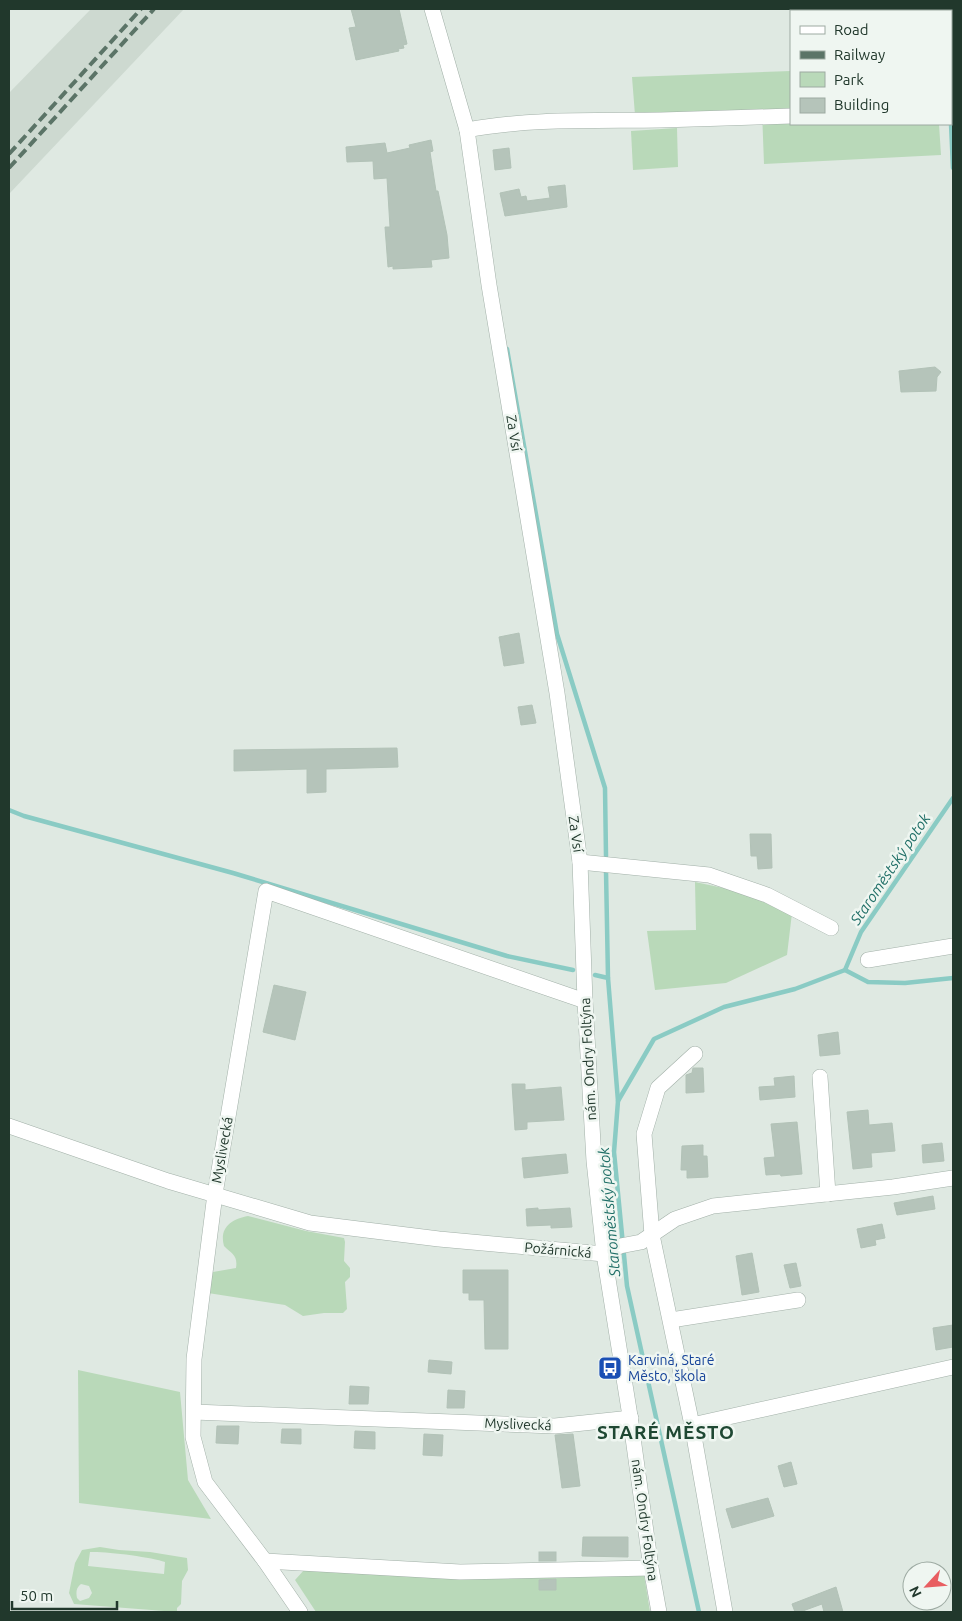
<svg xmlns="http://www.w3.org/2000/svg" width="962" height="1621" font-family="Ubuntu,sans-serif">
  <rect width="100%" height="100%" fill="#dfe9e2"/>
  <polygon fill="#cdd9d0" points="91,9 184,9 9,194 9,93"/>
  <g fill="#b9d9b9" fill-rule="evenodd">
    <polygon points="791,71 791,124 939,124 941,155 764,164 762,111 635,115 632,77"/>
    <polygon points="677,128 678,167 633,170 631,131"/>
    <polygon points="695,882 761,896 792,913 787,955 726,983 655,990 647,931 696,930"/>
    <path d="M248,1216l58,15 38,7 1,4 -1,19 6,7v9l-5,5 2,27 -4,4h-19l-21,3 -18,-11 -77,-12 5,-21 23,-4c2,-13 -4,-14 -12,-22 -5,-18 7,-27 24,-30z"/>
    <polygon points="78,1370 180,1392 188,1480 211,1519 79,1503"/>
    <path d="M100,1547l19,3 31,2 37,6 1,12 -6,11 -1,23 -4,4v4l-103,-8 -5,-11 6,-30 7,-13zM90,1552c14,-1 62,5 75,10l-1,12 -76,-8zM81,1584l8,2 3,7 -3,5 -9,3 -3,-3c-1,-6 -1,-10 4,-14z"/>
    <polygon points="305,1569 644,1574 650,1612 316,1612 295,1580"/>
  </g>
  <g fill="none" stroke-linecap="round" stroke-linejoin="round">
    <g stroke="#8acbc4" stroke-width="4.5">
      <polyline points="943,9 944,11"/>
      <polyline points="951,124 953,168"/>
      <polyline points="507,349 557,634 605,788 606,856"/>
      <polyline points="9,810 24,816 233,873 507,956 573,970"/>
      <polyline points="606,871 608,978"/>
      <polyline points="845,970 868,982 905,983 953,978"/>
      <polyline points="595,975 608,978 618,1101"/>
      <polyline points="699,1612 627,1286 614,1152 618,1101 654,1039 724,1007 795,989 845,970 861,932 953,798"/>
    </g>
  </g>
  <g fill="#b5c4ba" stroke="#b2c2b7">
    <polygon points="351,9 399,9 407,44 403,45 404,48 398,49 399,51 356,60 349,28 356,27"/>
    <polygon points="431,140 433,151 430,152 436,191 438,191 447,235 449,258 431,260 432,267 393,269 393,266 388,267 385,227 390,227 387,178 374,179 373,161 347,162 346,147 385,143 387,153 410,148 409,145"/>
    <polygon points="509,148 511,168 495,170 493,150"/>
    <polygon points="565,185 567,207 505,216 500,193 519,189 521,197 526,196 527,201 550,198 548,187"/>
    <polygon points="935,367 941,372 937,377 936,391 901,392 899,371"/>
    <polygon points="519,633 524,663 504,666 499,637"/>
    <polygon points="532,705 536,723 521,725 518,707"/>
    <polygon points="397,748 398,767 326,769 326,792 307,793 307,769 234,771 234,750"/>
    <polygon points="750,834 771,834 772,868 758,869 757,856 751,856"/>
    <polygon points="274,985 306,992 295,1040 263,1032"/>
    <polygon points="838,1032 840,1054 820,1056 818,1035"/>
    <polygon points="693,1068 703,1068 704,1092 686,1093 686,1075 692,1073"/>
    <polygon points="794,1076 795,1097 760,1100 759,1087 775,1086 774,1078"/>
    <polygon points="512,1084 525,1084 525,1090 561,1087 564,1120 527,1122 527,1129 515,1130"/>
    <polygon points="868,1110 869,1125 892,1123 895,1151 871,1153 872,1167 853,1169 847,1112"/>
    <polygon points="797,1122 802,1174 781,1176 780,1174 766,1175 764,1158 775,1157 771,1124"/>
    <polygon points="942,1143 944,1161 923,1163 922,1145"/>
    <polygon points="703,1145 703,1156 707,1156 708,1177 687,1178 687,1170 681,1170 682,1146"/>
    <polygon points="566,1154 568,1173 524,1178 522,1158"/>
    <polygon points="933,1196 935,1209 897,1215 894,1203"/>
    <polygon points="538,1208 538,1210 570,1208 572,1227 551,1228 551,1225 527,1226 526,1209"/>
    <polygon points="882,1224 885,1238 875,1240 876,1245 861,1248 857,1229"/>
    <polygon points="752,1253 759,1292 742,1295 736,1256"/>
    <polygon points="796,1263 801,1286 790,1288 784,1265"/>
    <polygon points="463,1270 508,1270 508,1349 485,1349 484,1300 469,1300 469,1293 463,1293"/>
    <polygon points="953,1325 953,1347 936,1350 933,1328"/>
    <polygon points="429,1360 452,1362 451,1374 428,1372"/>
    <polygon points="350,1386 369,1387 368,1404 349,1404"/>
    <polygon points="448,1390 465,1391 464,1408 447,1408"/>
    <polygon points="217,1426 239,1426 238,1444 216,1443"/>
    <polygon points="282,1429 301,1429 301,1444 281,1443"/>
    <polygon points="355,1431 375,1432 375,1449 354,1448"/>
    <polygon points="424,1434 443,1435 442,1456 423,1455"/>
    <polygon points="573,1434 580,1486 562,1488 555,1435"/>
    <polygon points="791,1462 797,1484 784,1487 778,1466"/>
    <polygon points="768,1498 774,1516 732,1528 726,1509"/>
    <polygon points="583,1537 628,1537 628,1557 582,1556"/>
    <rect x="539" y="1552" width="17" height="9"/>
    <polygon points="556,1579 556,1590 539,1590 539,1580"/>
    <polygon points="836,1587 843,1612 824,1612 822,1604 800,1612 795,1612 792,1604"/>
  </g>
  <g fill="none" stroke-linecap="round" stroke-linejoin="round">
    <g stroke="#a2b0a8" stroke-width="16">
      <g id="minor">
        <polyline points="432,9 467,130 489,285 557,693 580,862 585,1001 594,1161 604,1254 630,1416 651,1568 659,1612"/>
        <path d="M467,130c63,-12 130,-9 194,-10 43,-1 87,-3 130,-4"/>
        <polyline points="580,862 709,875 767,895 831,928"/>
        <polyline points="868,960 953,946"/>
        <polyline points="695,1054 658,1088 644,1134 652,1235 692,1425 725,1612"/>
        <polyline points="820,1077 828,1194"/>
        <polyline points="9,1126 168,1181 310,1223 439,1239 604,1254 620,1246 641,1242 675,1219 713,1206 893,1187 953,1178"/>
        <polyline points="671,1320 798,1300"/>
        <polyline points="194,1412 555,1426 631,1418"/>
        <polyline points="692,1425 953,1367"/>
        <polyline points="265,1561 460,1572 651,1568"/>
        <polyline points="300,1612 265,1561 205,1482 193,1437 194,1359 215,1194 266,891 585,1001"/>
      </g>
    </g>
    <use href="#minor" stroke="#fff" stroke-width="15"/>
    <g stroke="#5b7467" stroke-width="4" stroke-dasharray="10 5" stroke-linecap="butt">
      <polyline points="9,154 141,9"/>
      <polyline points="9,168 154,9"/>
    </g>
  </g>
  <defs>
    <g id="bus-square" transform="scale(1.25)"><rect x="-9" y="-9" width="18" height="18" rx="4" fill="#1a4fb4" stroke="#eff6f1"/><path d="M-5-6H5V4H4V6H2V4H-2V6H-4V4H-5ZM-3.5-4V0h7V-4ZM-3.5 1.2v1.5H-2V1.2ZM2 1.2v1.5H3.5V1.2Z" fill="#fff"/></g>
  </defs>
  <g fill-rule="evenodd">
    <use href="#bus-square" x="610" y="1368"/>
  </g>
  <g text-anchor="middle" dominant-baseline="central" stroke-width="5" stroke-linejoin="round" paint-order="stroke">
    <g font-size="14" fill="#21382c" stroke="#eff6f1">
      <text transform="translate(514 433) rotate(81)">Za Vsí</text>
      <text transform="translate(576 834) rotate(82)">Za Vsí</text>
      <text transform="translate(588 1059) rotate(-93)">nám. Ondry Foltýna</text>
      <text transform="translate(222 1150) rotate(-80)">Myslivecká</text>
      <text transform="translate(558 1250) rotate(5)">Požárnická</text>
      <text transform="translate(518 1424) rotate(2)">Myslivecká</text>
      <text transform="translate(645 1520) rotate(82)">nám. Ondry Foltýna</text>
    </g>
    <g font-size="14" fill="#164399" stroke="#eff6f1" text-anchor="start">
      <text x="628" y="1360">Karviná, Staré<tspan x="628" dy="16">Město, škola</tspan></text>
    </g>
    <g font-size="15" font-style="italic" fill="#206f67" stroke="#eff6f1">
      <text transform="translate(890 869) rotate(-56)">Staroměstský potok</text>
      <text transform="translate(609 1212) rotate(-95)">Staroměstský potok</text>
    </g>
    <g font-size="19" font-weight="bold" letter-spacing="1" fill="#1f4833" stroke="#eff6f1">
      <text x="666" y="1432">STARÉ MĚSTO</text>
    </g>
  </g>
  <rect width="962" height="1621" fill="none" stroke="#21382c" stroke-width="20"/>
  <rect x="790" y="10" width="162" height="115" fill="#eff6f1" stroke="#9daaa2"/>
  <rect x="800" y="26" width="25" height="8" fill="#ffffff" stroke="#9daaa2"/>
  <text x="834" y="35" font-size="15" fill="#21382c">Road</text>
  <rect x="800" y="51" width="25" height="8" fill="#5b7467" stroke="#9daaa2"/>
  <text x="834" y="60" font-size="15" fill="#21382c">Railway</text>
  <rect x="800" y="72" width="25" height="15" fill="#b9d9b9" stroke="#9daaa2"/>
  <text x="834" y="85" font-size="15" fill="#21382c">Park</text>
  <rect x="800" y="98" width="25" height="15" fill="#b5c4ba" stroke="#9daaa2"/>
  <text x="834" y="110" font-size="15" fill="#21382c">Building</text>
  <g transform="translate(927 1586) rotate(244)"><circle r="24" fill="#eff6f1" stroke="#9daaa2"/>
  <path d="M0-4L9 19L0 12L-9 19Z" fill="#e85e61"/>
  <text y="-8" font-size="14" font-weight="bold" text-anchor="middle" fill="#21382c">N</text>
  </g>
  <path d="M12 1601v8h105v-8" fill="none" stroke="#21382c" stroke-width="2.5"/>
  <text x="20" y="1601" font-size="15" fill="#21382c" stroke="#eff6f1" stroke-width="4" paint-order="stroke">50 m</text>
</svg>
